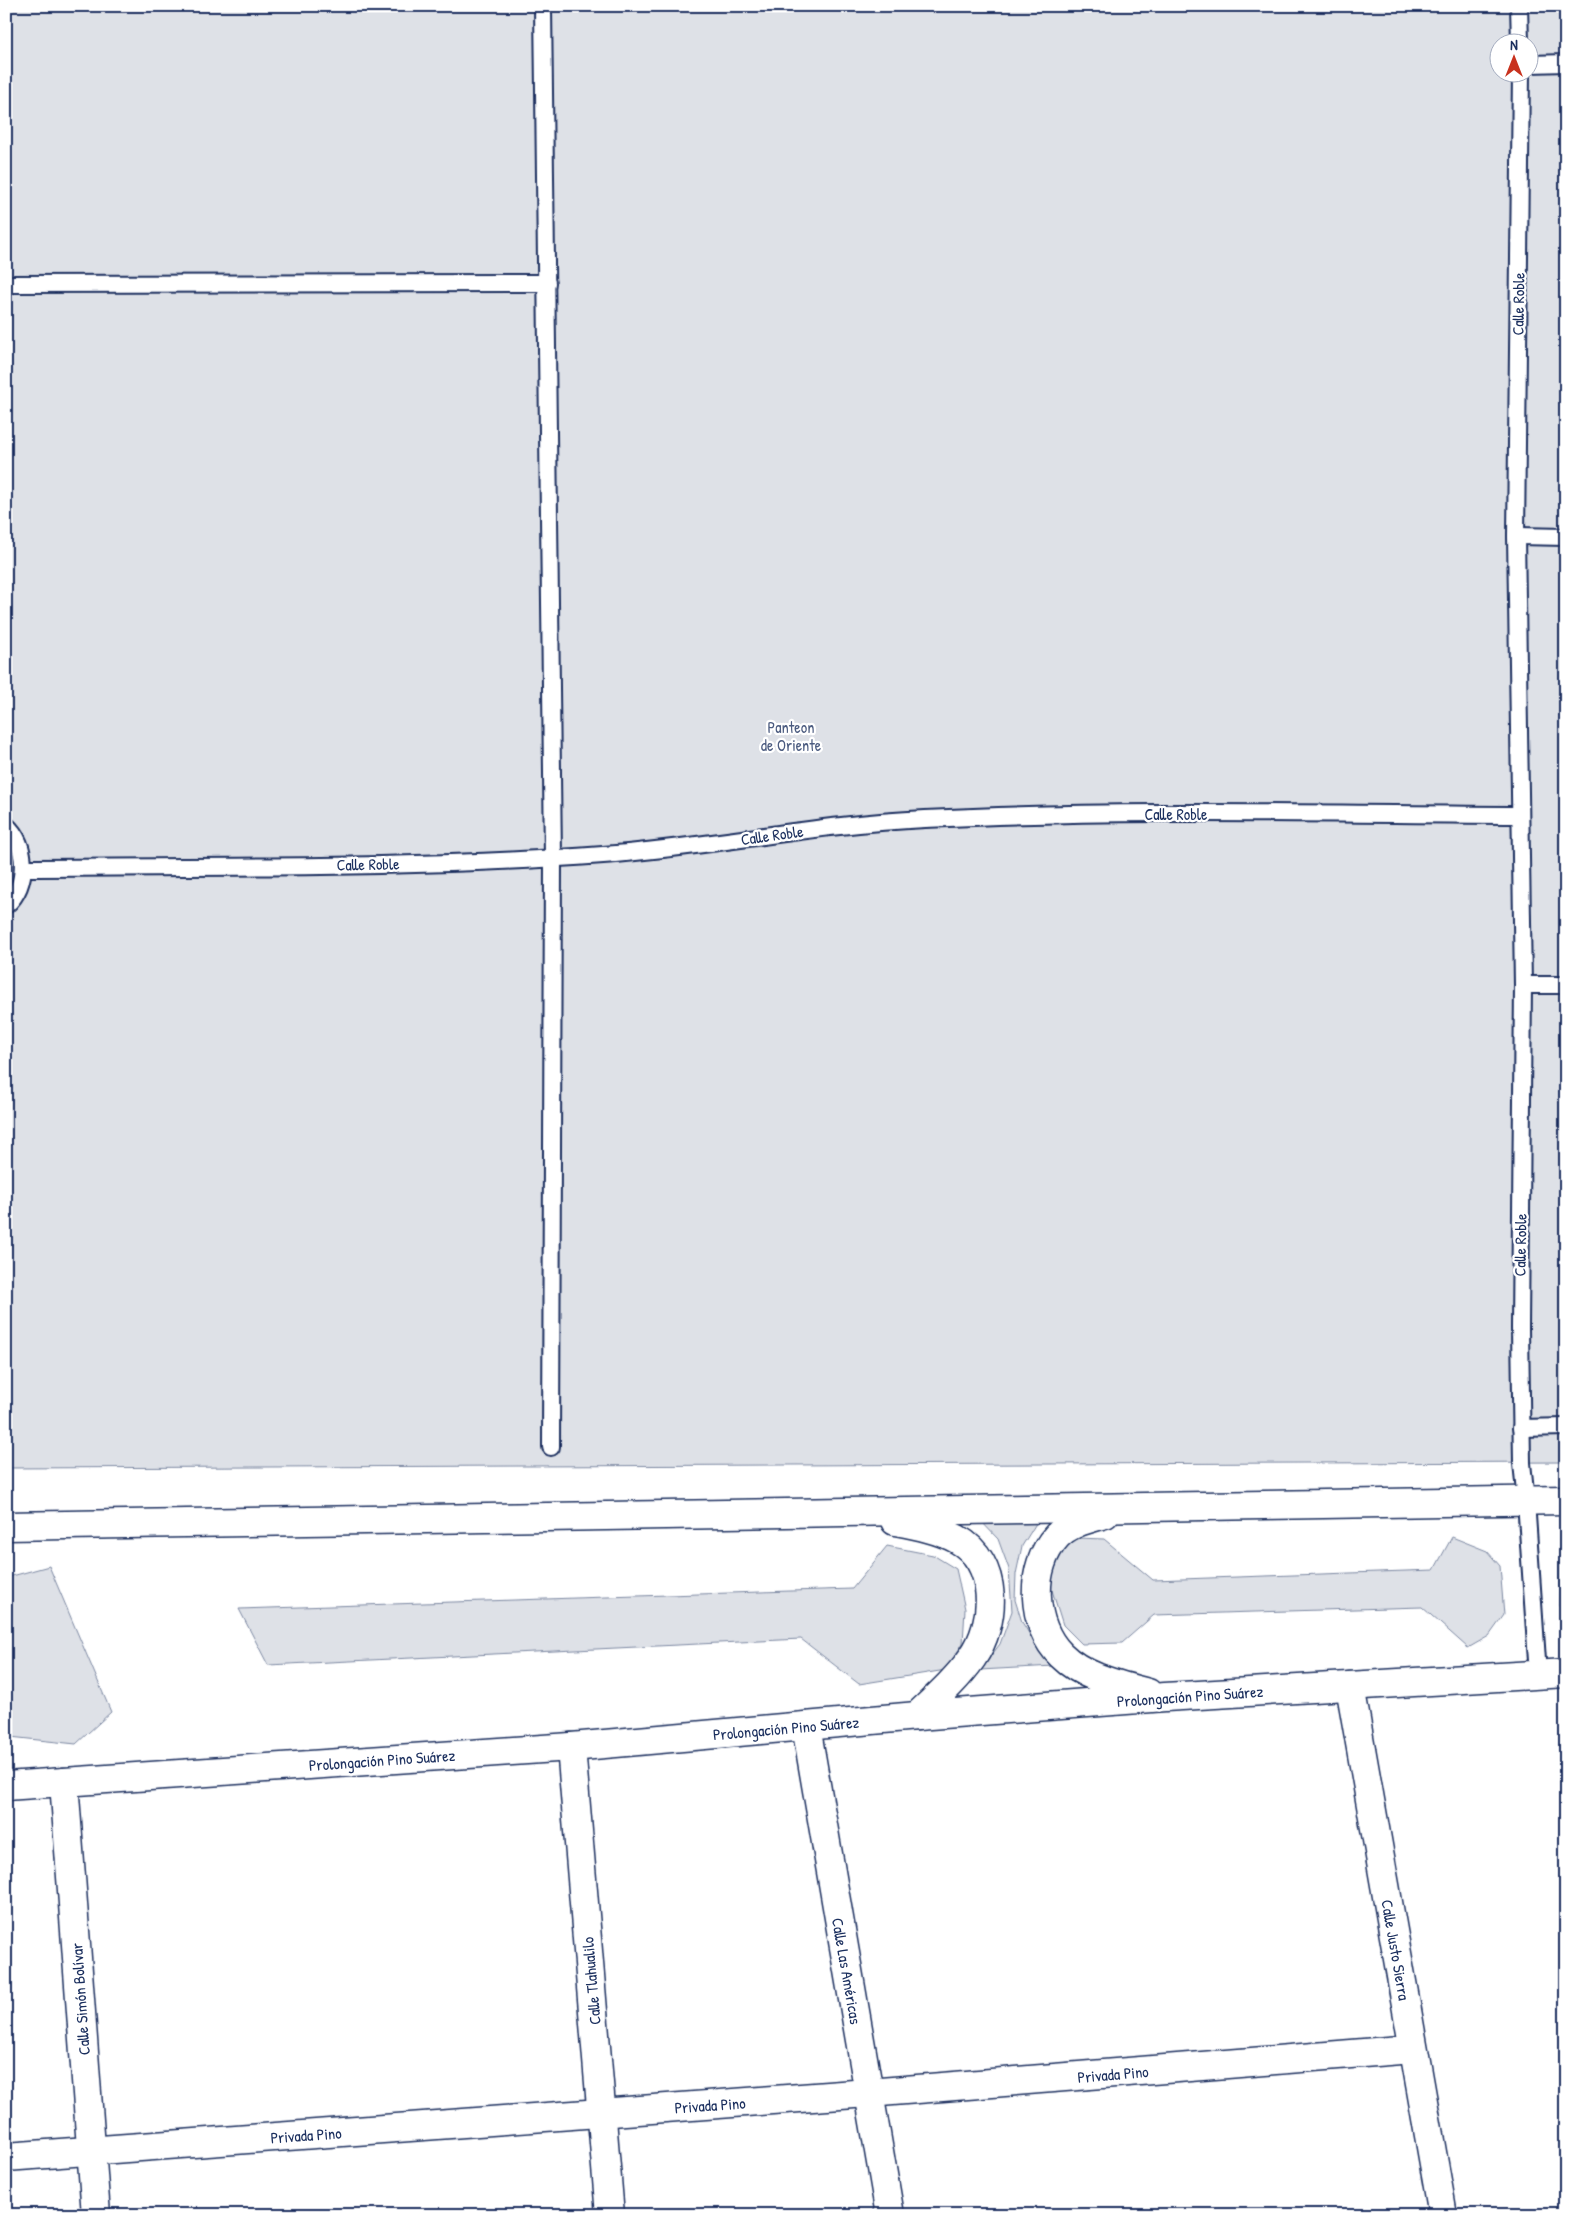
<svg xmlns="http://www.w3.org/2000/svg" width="1572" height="2221" font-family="'Patrick Hand',sans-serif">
  <rect width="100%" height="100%" fill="#fff"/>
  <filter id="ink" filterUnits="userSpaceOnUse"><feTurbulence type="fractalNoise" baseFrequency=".02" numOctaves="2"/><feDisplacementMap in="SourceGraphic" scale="10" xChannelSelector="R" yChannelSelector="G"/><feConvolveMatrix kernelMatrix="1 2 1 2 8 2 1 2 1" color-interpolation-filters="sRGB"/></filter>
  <g filter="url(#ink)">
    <g fill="#dee1e7" stroke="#7c88a2" fill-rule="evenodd">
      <path d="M6,6h1560v1456l-1560,6zM1500,42h30v30h-30z"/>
      <polygon points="1040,1517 1022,1546 1016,1574 1015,1600 1022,1622 1038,1648 1054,1666 980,1670 1000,1644 1012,1611 1009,1569 998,1539 978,1518"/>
      <polygon points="1566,1536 1566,1615 1559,1606 1561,1539"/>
      <polygon points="1452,1537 1487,1551 1500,1566 1504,1615 1489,1636 1468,1648 1422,1607 1154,1615 1122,1643 1082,1644 1063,1625 1050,1584 1060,1553 1077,1538 1104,1539 1153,1580 1434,1570"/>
      <polygon points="887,1546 933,1555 956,1569 965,1609 963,1643 946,1670 859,1684 801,1639 268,1665 239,1609 852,1589"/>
      <polygon points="49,1566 111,1712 76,1744 10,1737 6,1732 6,1581 12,1576"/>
    </g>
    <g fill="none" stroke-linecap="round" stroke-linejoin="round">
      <g stroke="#1b2f5e" stroke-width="20">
        <g id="service">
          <polyline points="543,6 553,858 551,1447"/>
          <polyline points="1519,6 1520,42"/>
          <polyline points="1530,64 1566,63"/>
          <polyline points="1521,72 1516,536 1523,985 1520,1328 1522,1463 1526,1501 1538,1675"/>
          <polyline points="6,284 547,283"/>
          <polyline points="1516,536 1566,537"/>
          <path d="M6,825c22,19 23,61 0,80"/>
          <path d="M24,868c193,-2 387,1 579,-13 108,-8 214,-31 322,-36 198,-10 397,-5 595,-4"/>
          <polyline points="1523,985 1566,985"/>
          <polyline points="1521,1428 1566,1427"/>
        </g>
      </g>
      <g stroke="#1b2f5e" stroke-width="31">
        <g id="minor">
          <polyline points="1350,1686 1443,2215"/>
          <polyline points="806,1726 890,2215"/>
          <polyline points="571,1747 610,2215"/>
          <polyline points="64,1782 96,2215"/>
          <polyline points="6,2157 868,2093 1413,2049"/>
        </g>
      </g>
      <g stroke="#1b2f5e" stroke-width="31">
        <g id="secondary">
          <path d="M1105,1514c-17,5 -36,9 -48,22 -29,31 -26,90 4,119 22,22 57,30 87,38"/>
          <path d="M895,1521c21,4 43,8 62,18 42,23 40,84 15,119 -15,21 -35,39 -55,58"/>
          <polyline points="6,1526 1566,1500"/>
          <polyline points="6,1786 571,1747 917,1716 1165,1697 1566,1673"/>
        </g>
      </g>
      <use href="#service" stroke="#fff" stroke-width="16"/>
      <use href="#minor" stroke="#fff" stroke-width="28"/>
      <use href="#secondary" stroke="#fff" stroke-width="28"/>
    </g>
  </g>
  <g text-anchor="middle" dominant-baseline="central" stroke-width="4.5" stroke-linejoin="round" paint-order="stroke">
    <g font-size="16" fill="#1b2f5e" stroke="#fff">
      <text transform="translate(1518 304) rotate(-89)">Calle Roble</text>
      <text x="1176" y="814">Calle Roble</text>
      <text transform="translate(772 835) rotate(-8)">Calle Roble</text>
      <text transform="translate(368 864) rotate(-1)">Calle Roble</text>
      <text transform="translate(1520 1245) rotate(-89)">Calle Roble</text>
      <text transform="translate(1190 1696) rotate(-4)">Prolongación Pino Suárez</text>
      <text transform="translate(786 1728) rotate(-5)">Prolongación Pino Suárez</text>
      <text transform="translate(382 1760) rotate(-4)">Prolongación Pino Suárez</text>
      <text transform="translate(1396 1950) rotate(80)">Calle Justo Sierra</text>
      <text transform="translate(847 1971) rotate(80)">Calle Las Américas</text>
      <text transform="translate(591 1981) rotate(-95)">Calle Tlahualilo</text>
      <text transform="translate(80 1999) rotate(-94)">Calle Simón Bolívar</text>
      <text transform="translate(1113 2074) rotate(-5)">Privada Pino</text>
      <text transform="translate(710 2105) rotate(-4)">Privada Pino</text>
      <text transform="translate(306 2135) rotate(-4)">Privada Pino</text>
    </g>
    <g font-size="16" fill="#4c5c80" stroke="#fff">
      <text x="791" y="727">Panteon<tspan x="791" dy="18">de Oriente</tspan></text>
    </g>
  </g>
  <rect width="1572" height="2221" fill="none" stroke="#fff" stroke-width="25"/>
  <rect x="12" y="12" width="1547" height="2196" fill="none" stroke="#1b2f5e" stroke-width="2" filter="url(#ink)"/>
  <g transform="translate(1514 58)"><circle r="24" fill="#ffffff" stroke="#a4acbf"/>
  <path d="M0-4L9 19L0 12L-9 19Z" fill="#c8321e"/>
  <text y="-8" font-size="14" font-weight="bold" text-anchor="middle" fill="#1b2f5e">N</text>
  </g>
</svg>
